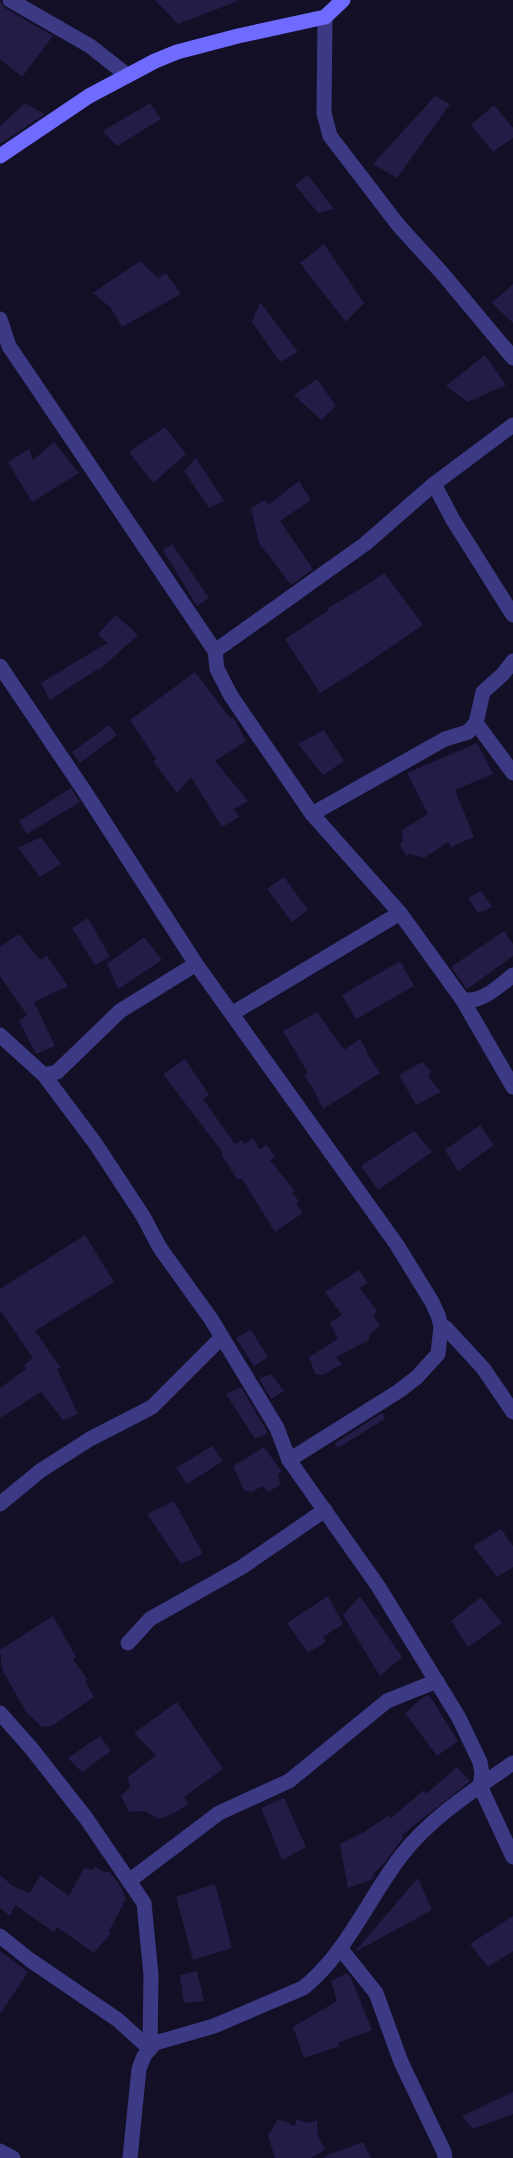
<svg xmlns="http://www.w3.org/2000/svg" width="513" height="2158" font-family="'Roboto Condensed',sans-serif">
  <rect width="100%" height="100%" fill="#130f26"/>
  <g fill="#241b47">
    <polygon points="0,0 5,8 53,36 22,77 0,59"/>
    <polygon points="155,0 238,0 238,1 178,24"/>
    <polygon points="435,96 450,104 397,178 373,164"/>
    <polygon points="25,103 45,114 0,144 0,126"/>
    <polygon points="150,103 161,119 117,146 103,131"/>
    <polygon points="494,105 513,128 513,138 493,152 471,125"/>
    <polygon points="308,175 334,209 318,213 295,185"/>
    <polygon points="324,244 364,303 346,322 300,263"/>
    <polygon points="140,261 158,278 166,273 181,294 122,327 111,308 93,293"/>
    <polygon points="513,284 513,323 492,303"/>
    <polygon points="260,302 298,352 280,362 252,322"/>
    <polygon points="485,355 506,385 468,402 446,386"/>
    <polygon points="317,379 336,406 321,420 294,395"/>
    <polygon points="165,427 186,454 153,483 129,452"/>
    <polygon points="54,442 79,473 32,502 8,462 29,449 33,460"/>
    <polygon points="196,458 224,501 209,508 184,471"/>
    <polygon points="299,481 311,500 280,521 313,569 291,585 259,543 251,508 265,500 268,505"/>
    <polygon points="172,544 209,598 197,606 163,550"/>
    <polygon points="384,573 423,625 357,670 320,693 285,639 329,610 328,608 360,589"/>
    <polygon points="116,615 138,635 99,670 98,669 50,700 41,683 107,643 98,634"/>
    <polygon points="195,672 230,718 233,717 246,741 215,761 248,801 234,809 239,817 222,827 191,777 177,793 153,761 156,759 130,720"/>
    <polygon points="109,725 117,735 80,763 72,752"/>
    <polygon points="324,730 344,761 323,775 298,744"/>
    <polygon points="477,743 493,774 455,790 474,837 451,847 448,842 424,858 410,854 406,856 400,845 403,839 402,830 428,814 407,773"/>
    <polygon points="71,788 80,802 27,834 19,821"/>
    <polygon points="41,837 61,864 40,877 18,848"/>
    <polygon points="284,877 308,910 292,922 267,889"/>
    <polygon points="481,891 492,907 478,913 468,898"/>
    <polygon points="88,918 110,957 95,965 72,928"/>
    <polygon points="504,931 513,944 513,956 467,989 451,967"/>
    <polygon points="19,934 40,960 47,956 68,986 34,1002 55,1046 36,1054 19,1021 27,1015 0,976 0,947"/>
    <polygon points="144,937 162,960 118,989 107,964"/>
    <polygon points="400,961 414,986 356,1019 342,995"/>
    <polygon points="317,1012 344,1050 360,1039 367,1051 366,1052 380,1073 323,1109 312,1087 304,1075 308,1073 283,1031"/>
    <polygon points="185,1059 209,1095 203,1099 235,1144 242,1140 245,1144 253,1138 259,1149 267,1145 275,1157 270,1160 295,1191 292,1193 299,1201 296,1204 303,1213 275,1232 242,1179 237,1179 221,1154 223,1153 163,1074"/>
    <polygon points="422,1062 431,1071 428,1077 441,1092 416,1105 399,1075"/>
    <polygon points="480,1125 494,1145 458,1171 445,1150"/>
    <polygon points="414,1131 432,1152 378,1190 361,1166"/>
    <polygon points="85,1235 114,1282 35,1331 61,1368 57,1369 78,1414 63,1420 41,1392 0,1418 0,1388 26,1369 24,1365 33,1358 0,1310 0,1289"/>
    <polygon points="359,1270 368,1283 360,1288 377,1311 373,1315 380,1326 369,1335 369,1340 336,1357 342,1364 323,1375 315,1374 309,1357 338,1339 330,1323 342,1315 325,1292"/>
    <polygon points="251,1330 268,1357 254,1366 236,1338"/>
    <polygon points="271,1374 284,1391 271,1399 259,1379"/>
    <polygon points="241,1387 268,1433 255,1439 226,1394"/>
    <polygon points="382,1413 385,1419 338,1448 335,1443"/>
    <polygon points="212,1446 223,1461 187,1484 176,1468"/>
    <polygon points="264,1447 282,1472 278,1474 280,1485 268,1492 262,1486 252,1492 244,1490 233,1466"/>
    <polygon points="174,1501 203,1554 181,1564 147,1514"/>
    <polygon points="501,1529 513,1546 513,1567 497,1577 473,1546"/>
    <polygon points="328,1596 343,1624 323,1637 326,1642 308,1653 287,1623"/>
    <polygon points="360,1596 402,1657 380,1676 343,1615"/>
    <polygon points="481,1597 502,1623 468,1647 451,1621"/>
    <polygon points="53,1616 76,1657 73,1659 88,1680 85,1681 94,1697 52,1726 42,1727 26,1712 2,1669 0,1650"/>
    <polygon points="429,1695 458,1741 437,1756 405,1713 422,1698"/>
    <polygon points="177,1702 223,1769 184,1797 189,1804 174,1813 159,1819 144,1811 129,1812 121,1796 130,1787 128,1777 156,1755 134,1733"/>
    <polygon points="100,1736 111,1751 82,1772 68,1758"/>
    <polygon points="457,1767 470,1781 402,1835 403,1838 384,1863 373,1874 373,1879 348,1888 340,1844 364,1832 389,1815 391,1818 424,1790 426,1794"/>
    <polygon points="284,1798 306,1847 282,1860 261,1808"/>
    <polygon points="95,1867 104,1872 110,1872 121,1887 126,1899 109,1931 111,1933 94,1953 57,1927 54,1932 15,1905 10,1916 0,1908 0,1875 13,1886 30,1893 40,1875 69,1896 84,1868 92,1870"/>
    <polygon points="418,1878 432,1910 357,1951 356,1950"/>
    <polygon points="215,1884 232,1948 193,1960 176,1897"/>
    <polygon points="513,1916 513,1951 488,1967 470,1944"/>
    <polygon points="0,1951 28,1972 0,2014"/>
    <polygon points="197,1971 204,2001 184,2003 180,1975"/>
    <polygon points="347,1973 351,1978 372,2030 338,2043 340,2046 304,2058 293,2027 337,2001 331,1981"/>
    <polygon points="513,2092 513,2114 473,2129 462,2116"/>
    <polygon points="278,2119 295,2126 296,2119 309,2123 317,2120 318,2136 325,2150 311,2158 275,2158 268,2136"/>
    <polygon points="363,2142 371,2158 325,2158 325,2156"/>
  </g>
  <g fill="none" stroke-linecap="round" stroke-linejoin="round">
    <g stroke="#3d3a85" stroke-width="15">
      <polyline points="10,0 90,46 127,75"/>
      <polyline points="325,17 324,113 330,136 399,226 442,273 513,358"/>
      <polyline points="0,319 9,346 215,651 217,669 231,696 312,814 400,913 462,999 513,1087"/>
      <polyline points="434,484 453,520 513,615"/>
      <polyline points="215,651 365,544 434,484 513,425"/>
      <polyline points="0,666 85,792 196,964 397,1245 432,1302 438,1315 441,1326 438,1354 417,1377 399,1391 289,1460"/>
      <polyline points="476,723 513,773"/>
      <polyline points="312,814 445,739 468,732 476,723 483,692 503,674 513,661"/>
      <path d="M462,999c18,6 37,-13 51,-24"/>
      <polyline points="233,1013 400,913"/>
      <polyline points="0,1035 44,1075 95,1143 143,1216 160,1248 211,1319 277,1428 289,1460 378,1586 459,1718 480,1762 482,1773 480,1786 513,1857"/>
      <polyline points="44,1075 57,1072 120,1011 196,964"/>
      <polyline points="441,1326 446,1328 483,1368 513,1412"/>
      <polyline points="0,1504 40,1471 90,1439 152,1407 222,1337"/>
      <polyline points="128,1643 150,1619 242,1567 325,1510"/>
      <polyline points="0,1713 31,1748 86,1818 144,1903 151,1975 150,2049"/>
      <polyline points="129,1881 219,1813 289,1781 387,1701 437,1681"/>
      <polyline points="0,1936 30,1960 118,2020 150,2049"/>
      <polyline points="340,1948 376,1993 401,2062 444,2152 445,2158"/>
      <polyline points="0,2151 13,2158"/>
      <path d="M130,2158l9,-89 5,-13 11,-13 59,-17 89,-38c43,-34 65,-89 98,-132 29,-38 73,-66 112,-93"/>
    </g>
    <polyline stroke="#6f6bff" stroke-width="15" points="0,156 89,96 155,61 177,52 238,36 325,17 343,0"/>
  </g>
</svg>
